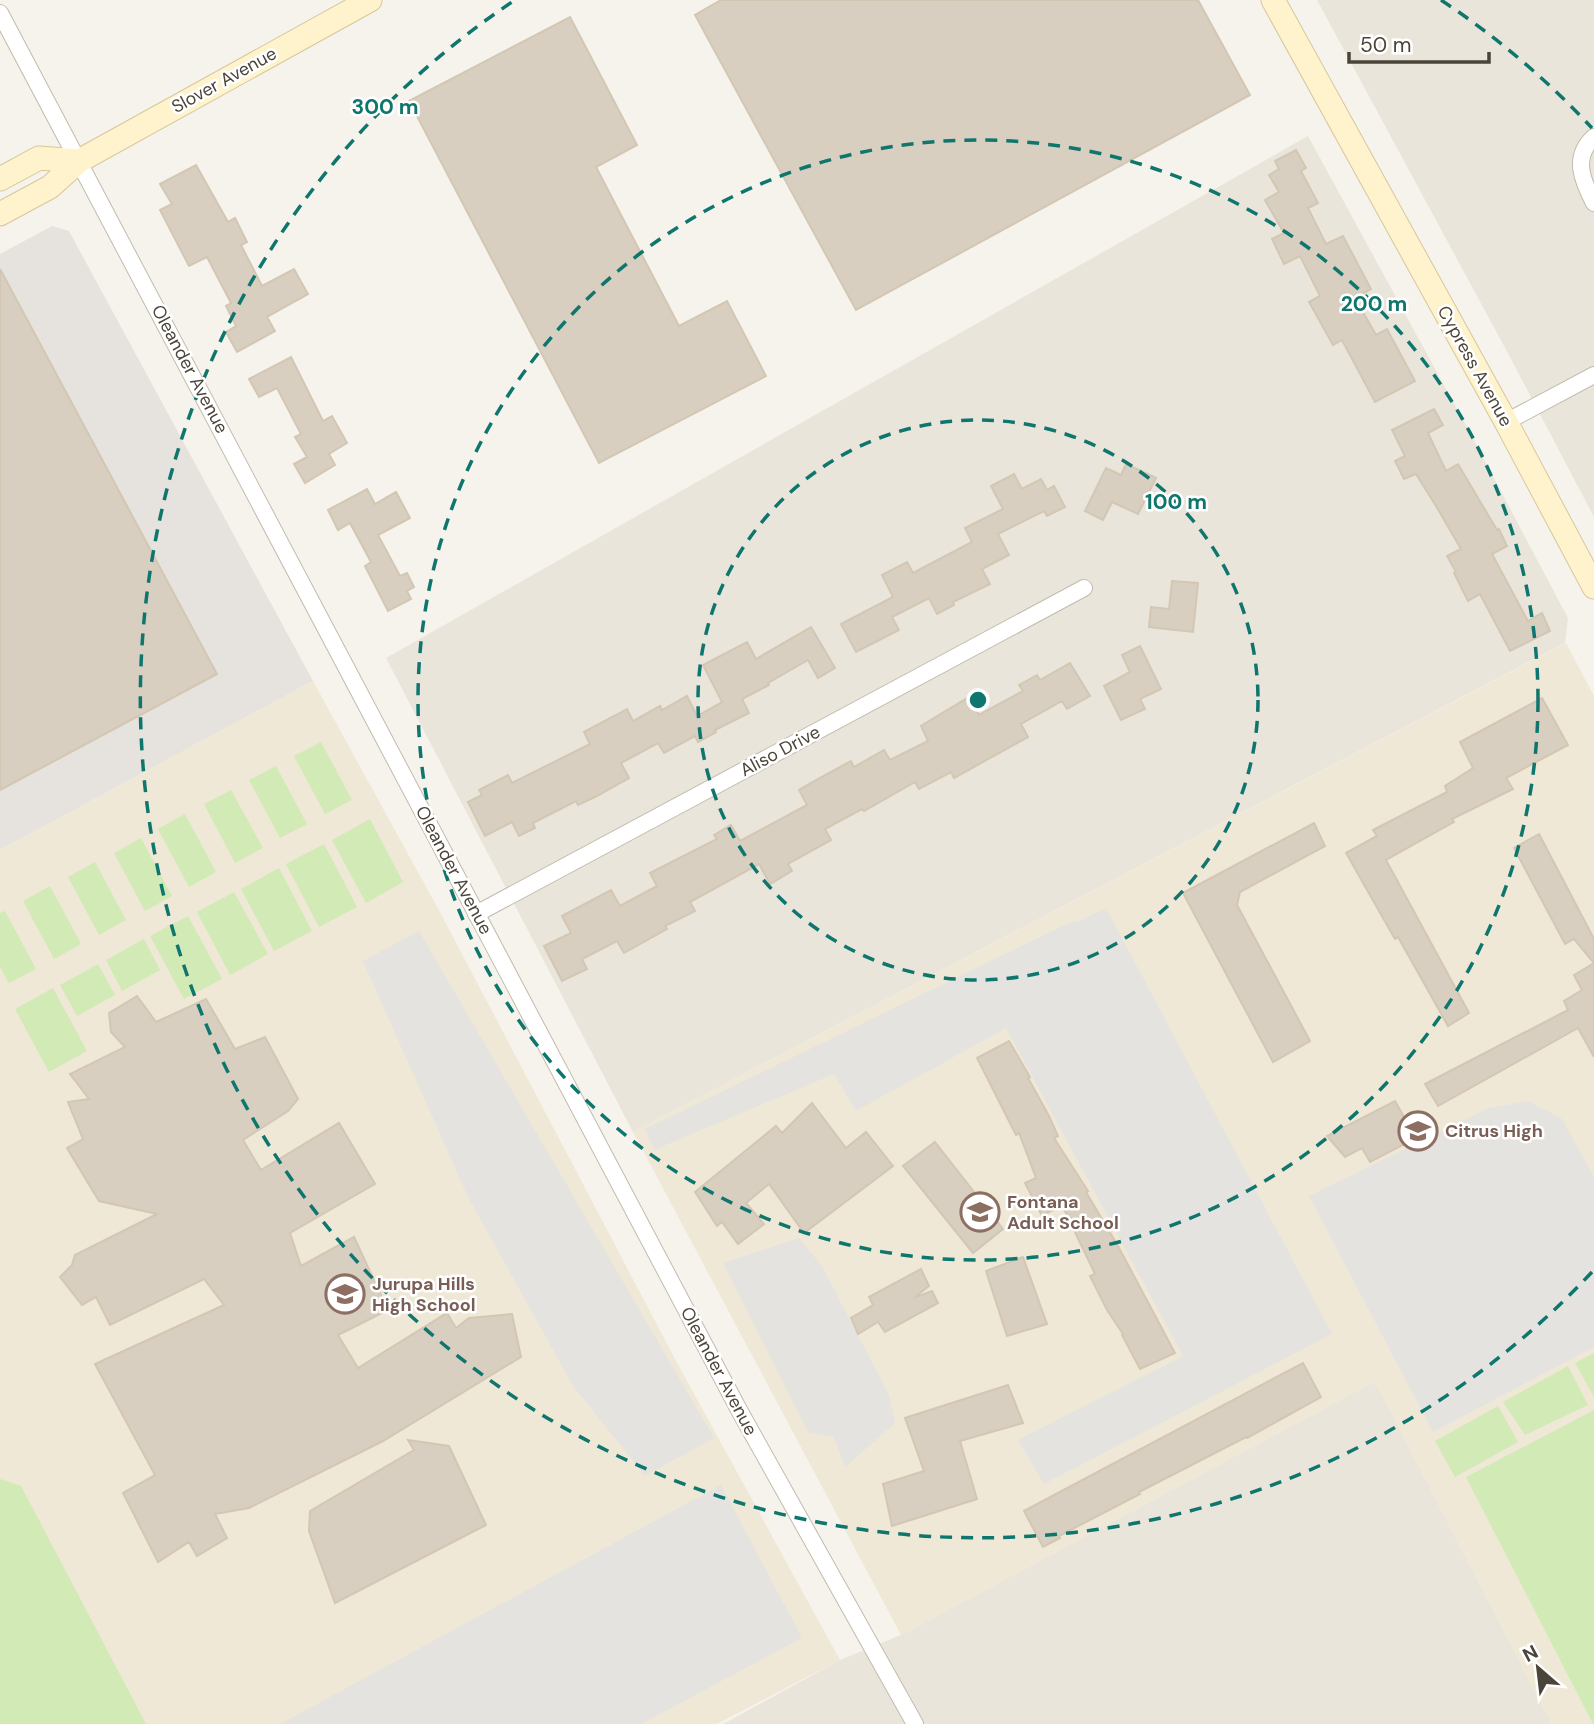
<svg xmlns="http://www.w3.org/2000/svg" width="1594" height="1724" font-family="'DM Sans',sans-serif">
  <rect width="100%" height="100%" fill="#f6f3ec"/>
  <g fill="#eae5da">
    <polygon points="1317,0 1594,0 1594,517 1511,359"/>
    <polygon points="1308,136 1469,431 1568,618 1565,643 633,1132 386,658"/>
    <polygon points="1375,1381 1552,1724 723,1724 840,1660 901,1635"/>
  </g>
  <polygon fill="#e6e2dd" points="52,226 69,231 313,681 0,850 0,254"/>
  <g fill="#efe8d6">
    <polygon points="1566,643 1594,696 1594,1724 1552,1724 1375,1381 901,1635 633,1132"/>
    <polygon points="313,681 441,914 675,1359 840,1660 717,1724 0,1724 0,850"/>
  </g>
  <g fill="#d2eab5">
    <polygon points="321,742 352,800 325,814 294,756"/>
    <polygon points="276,766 307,824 280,838 249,780"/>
    <polygon points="231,790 263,848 235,863 204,804"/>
    <polygon points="185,814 216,872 189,887 158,829"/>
    <polygon points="370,819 403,882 366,903 332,840"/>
    <polygon points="141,838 172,896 145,911 114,853"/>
    <polygon points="324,844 357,907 319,927 286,864"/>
    <polygon points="95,862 126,920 99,935 68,877"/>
    <polygon points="279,868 312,931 274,951 241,889"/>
    <polygon points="50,886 81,944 54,959 23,901"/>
    <polygon points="234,892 268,954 230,975 197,912"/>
    <polygon points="5,911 36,969 9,983 0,967 0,913"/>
    <polygon points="188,916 222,979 184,999 150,936"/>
    <polygon points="144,939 160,970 122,991 106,960"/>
    <polygon points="98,964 115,995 77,1016 60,985"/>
    <polygon points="53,988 87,1051 49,1072 15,1009"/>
    <polygon points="1594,1353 1594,1397 1575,1363"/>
    <polygon points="1568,1366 1588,1405 1525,1435 1503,1402"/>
    <polygon points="1498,1406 1518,1442 1455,1477 1435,1441"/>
    <polygon points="1594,1410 1594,1724 1593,1724 1466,1477"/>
    <polygon points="0,1479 21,1486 146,1724 0,1724"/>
  </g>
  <g fill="#e5e3e0">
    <polygon points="1106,908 1332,1334 1044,1484 1018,1440 1183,1356 1006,1028 856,1111 834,1074 654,1150 645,1129 1071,922 1079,921"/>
    <polygon points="419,931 714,1438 645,1476 573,1386 468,1197 363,961"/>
    <polygon points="1528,1101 1562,1119 1594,1177 1594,1347 1433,1432 1309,1196 1489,1108"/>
    <polygon points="799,1238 822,1266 889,1395 895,1423 845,1467 834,1437 808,1432 723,1263"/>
    <polygon points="721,1485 802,1638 641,1724 280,1724"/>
  </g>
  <g fill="#d8cfc1" stroke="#d3c7b4" stroke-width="2">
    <polygon points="721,0 1198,0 1250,95 856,310 695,15"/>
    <polygon points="570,17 637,145 596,167 679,326 727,301 766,376 599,463 409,101"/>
    <polygon points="1296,150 1306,168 1301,171 1318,203 1308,208 1326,244 1343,236 1371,289 1355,298 1376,335 1387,329 1415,381 1375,402 1342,340 1333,345 1309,302 1320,296 1300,256 1284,264 1272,239 1284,233 1265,200 1279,192 1269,175 1279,169 1275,161"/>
    <polygon points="196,165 228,222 235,218 247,242 241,245 262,286 294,269 308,294 267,317 275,331 237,352 226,332 236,326 226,306 231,303 207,257 189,266 160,210 172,204 160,184"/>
    <polygon points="0,269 217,674 0,790"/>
    <polygon points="291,357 323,421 332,416 347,443 329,454 335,465 305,483 294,464 307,457 295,437 301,434 277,388 259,397 249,379"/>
    <polygon points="1434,409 1443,425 1428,433 1446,471 1458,464 1497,530 1499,529 1507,546 1492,554 1528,621 1542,613 1550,631 1510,651 1480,594 1468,601 1454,573 1456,572 1447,556 1461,549 1436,506 1416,474 1404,479 1395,461 1405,456 1392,430"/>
    <polygon points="1126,464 1156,478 1138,514 1112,502 1103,520 1085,511 1106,468 1121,475"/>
    <polygon points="1014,474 1022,489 1041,479 1047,490 1054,486 1065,507 1047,516 1044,511 998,534 1009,555 982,569 990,584 953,602 954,605 937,614 929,598 892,617 899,630 856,652 841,624 893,597 882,575 907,562 913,573 972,542 965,528 1003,509 991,486"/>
    <polygon points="367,489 375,504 396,492 410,518 378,535 400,576 407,573 414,587 407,591 411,599 388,611 365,566 371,562 350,523 338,530 328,510"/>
    <polygon points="1172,581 1198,583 1193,632 1149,627 1151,607 1169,609"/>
    <polygon points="811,627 835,668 818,678 808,660 768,683 769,685 742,699 749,713 715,730 716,732 698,742 695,736 664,753 658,743 621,763 629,778 595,797 578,805 576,801 533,823 535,828 519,836 512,822 485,836 468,802 482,795 479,790 508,775 512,783 590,744 584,732 627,709 633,721 660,706 662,710 687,696 697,716 722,702 703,665 747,642 756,659"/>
    <polygon points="1140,646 1161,689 1140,699 1145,709 1121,720 1104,686 1130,672 1122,655"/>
    <polygon points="1070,663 1090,696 1067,709 1062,701 1021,724 1028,737 954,778 951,772 919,789 915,782 864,811 862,809 825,829 831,840 788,864 792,871 770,884 759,864 690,902 695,911 665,926 667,929 624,953 617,941 582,959 587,969 562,981 544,946 571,933 562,916 611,890 620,906 657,886 650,873 717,839 714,835 731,825 740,841 807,805 799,790 816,780 851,761 854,767 884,750 890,760 928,741 921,726 969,697 979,715 1023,691 1019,685 1037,675 1040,680"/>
    <polygon points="1542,698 1568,745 1506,778 1513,789 1452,819 1454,822 1386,860 1469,1013 1448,1026 1398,937 1395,939 1346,853 1377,836 1373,830 1447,792 1445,786 1473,768 1460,742"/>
    <polygon points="1314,823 1325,846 1240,892 1237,905 1310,1041 1273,1062 1183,893"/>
    <polygon points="1539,834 1594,939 1594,1057 1578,1028 1438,1106 1425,1084 1568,1010 1564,1001 1582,990 1574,975 1594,963 1574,939 1565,944 1514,848"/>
    <polygon points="137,996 156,1022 206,999 235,1049 265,1037 298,1099 288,1111 243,1140 261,1170 339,1123 375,1184 290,1233 301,1266 354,1237 388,1310 338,1335 358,1368 447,1313 456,1328 469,1318 512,1314 521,1357 383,1441 249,1508 215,1514 227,1538 197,1556 189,1542 158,1562 123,1493 155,1475 95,1364 224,1305 204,1279 110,1325 96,1297 82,1305 60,1277 72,1265 75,1255 157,1214 99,1201 67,1148 83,1139 68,1102 89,1099 70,1074 125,1047 111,1032 109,1013"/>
    <polygon points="1009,1041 1030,1077 1028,1078 1049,1116 1058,1136 1054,1138 1088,1191 1086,1192 1118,1246 1175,1353 1140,1369 1122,1335 1123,1334 1107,1310 1090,1276 1095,1274 1062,1205 1042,1216 1025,1183 1036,1178 1019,1133 1016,1135 977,1058"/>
    <polygon points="1395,1101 1416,1138 1370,1162 1362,1148 1345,1157 1327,1136"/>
    <polygon points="812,1103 846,1148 866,1132 893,1166 804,1233 769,1184 746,1203 764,1224 738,1244 722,1222 717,1226 695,1192 776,1126 782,1133"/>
    <polygon points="935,1142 1003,1229 973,1253 903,1166"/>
    <polygon points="1023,1257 1047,1324 1007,1336 986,1271"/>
    <polygon points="921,1269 929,1286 914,1298 932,1291 938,1303 885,1332 878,1322 858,1334 851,1318 873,1305 869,1297"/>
    <polygon points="1303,1363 1321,1397 1247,1438 1246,1437 1139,1492 1140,1494 1059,1536 1060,1538 1043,1547 1024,1511"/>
    <polygon points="1008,1385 1023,1423 960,1441 977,1499 892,1526 883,1484 924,1471 905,1418"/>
    <polygon points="408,1440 449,1446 486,1525 335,1603 309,1531 310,1511 414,1450"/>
  </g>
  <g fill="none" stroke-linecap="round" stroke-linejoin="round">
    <g stroke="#c2bbae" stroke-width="18">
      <g id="street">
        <polyline points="0,13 739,1410 915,1724"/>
        <path d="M1594,137c-22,20 -12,43 0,66"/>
        <polyline points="1506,422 1594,375"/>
        <polyline points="476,914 1084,588"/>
      </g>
    </g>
    <g stroke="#d6c79b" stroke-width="25">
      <g id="secondary">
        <polyline points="1273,0 1506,422 1594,587"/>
        <polyline points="0,179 39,158 79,161"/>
        <polyline points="0,214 50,187 79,161 370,0"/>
      </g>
    </g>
    <use href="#street" stroke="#fff" stroke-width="16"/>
    <use href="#secondary" stroke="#fff3cd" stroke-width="23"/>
  </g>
  <g fill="none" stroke="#0f766e" stroke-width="3.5" stroke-dasharray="12 9">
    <circle cx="978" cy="700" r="280"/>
    <circle cx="978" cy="700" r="560"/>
    <path d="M1592 1272A839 839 0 1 1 515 0M1441 0A839 839 0 0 1 1592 128"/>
  </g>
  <defs>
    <g id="school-ring" transform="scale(2.0125)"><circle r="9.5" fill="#fff" stroke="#8d6e63" stroke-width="1.5"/><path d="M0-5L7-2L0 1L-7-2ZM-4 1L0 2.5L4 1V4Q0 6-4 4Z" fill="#8d6e63"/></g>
  </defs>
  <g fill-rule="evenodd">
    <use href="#school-ring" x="1418" y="1131"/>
    <use href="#school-ring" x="980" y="1212"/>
    <use href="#school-ring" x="345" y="1294"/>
  </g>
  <g text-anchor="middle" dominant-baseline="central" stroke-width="5" stroke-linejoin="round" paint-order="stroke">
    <g font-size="18" fill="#4b4439" stroke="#fff">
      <text transform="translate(224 80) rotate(-29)">Slover Avenue</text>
      <text transform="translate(1475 366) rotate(61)">Cypress Avenue</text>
      <text transform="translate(190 369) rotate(62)">Oleander Avenue</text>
      <text transform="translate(780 751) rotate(-28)">Aliso Drive</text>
      <text transform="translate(454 870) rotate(62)">Oleander Avenue</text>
      <text transform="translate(719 1371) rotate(62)">Oleander Avenue</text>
    </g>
    <g font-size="18" font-weight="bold" fill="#785e54" stroke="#fff" text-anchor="start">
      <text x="1445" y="1131">Citrus High</text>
      <text x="1007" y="1202">Fontana<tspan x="1007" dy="21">Adult School</tspan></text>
      <text x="372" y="1284">Jurupa Hills<tspan x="372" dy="21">High School</tspan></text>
    </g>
  </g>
  <circle cx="978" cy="700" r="10" fill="#0f766e" stroke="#fff" stroke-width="3.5"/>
  <g font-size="21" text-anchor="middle" font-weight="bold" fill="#0f766e" stroke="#fff" stroke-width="5" stroke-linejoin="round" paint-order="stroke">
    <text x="385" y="114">300 m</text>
    <text x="1374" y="311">200 m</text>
    <text x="1176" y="509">100 m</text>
  </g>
  <g transform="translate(1538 1668) rotate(332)" stroke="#ffffff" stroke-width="5" paint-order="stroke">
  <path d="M0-5L12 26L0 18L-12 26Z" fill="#4b4439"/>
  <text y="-10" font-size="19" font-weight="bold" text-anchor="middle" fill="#4b4439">N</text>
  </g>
  <path d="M1349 52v10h140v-10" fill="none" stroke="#4b4439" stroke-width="3.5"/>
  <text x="1360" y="52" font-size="21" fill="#4b4439" stroke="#ffffff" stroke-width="5" paint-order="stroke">50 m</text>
</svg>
